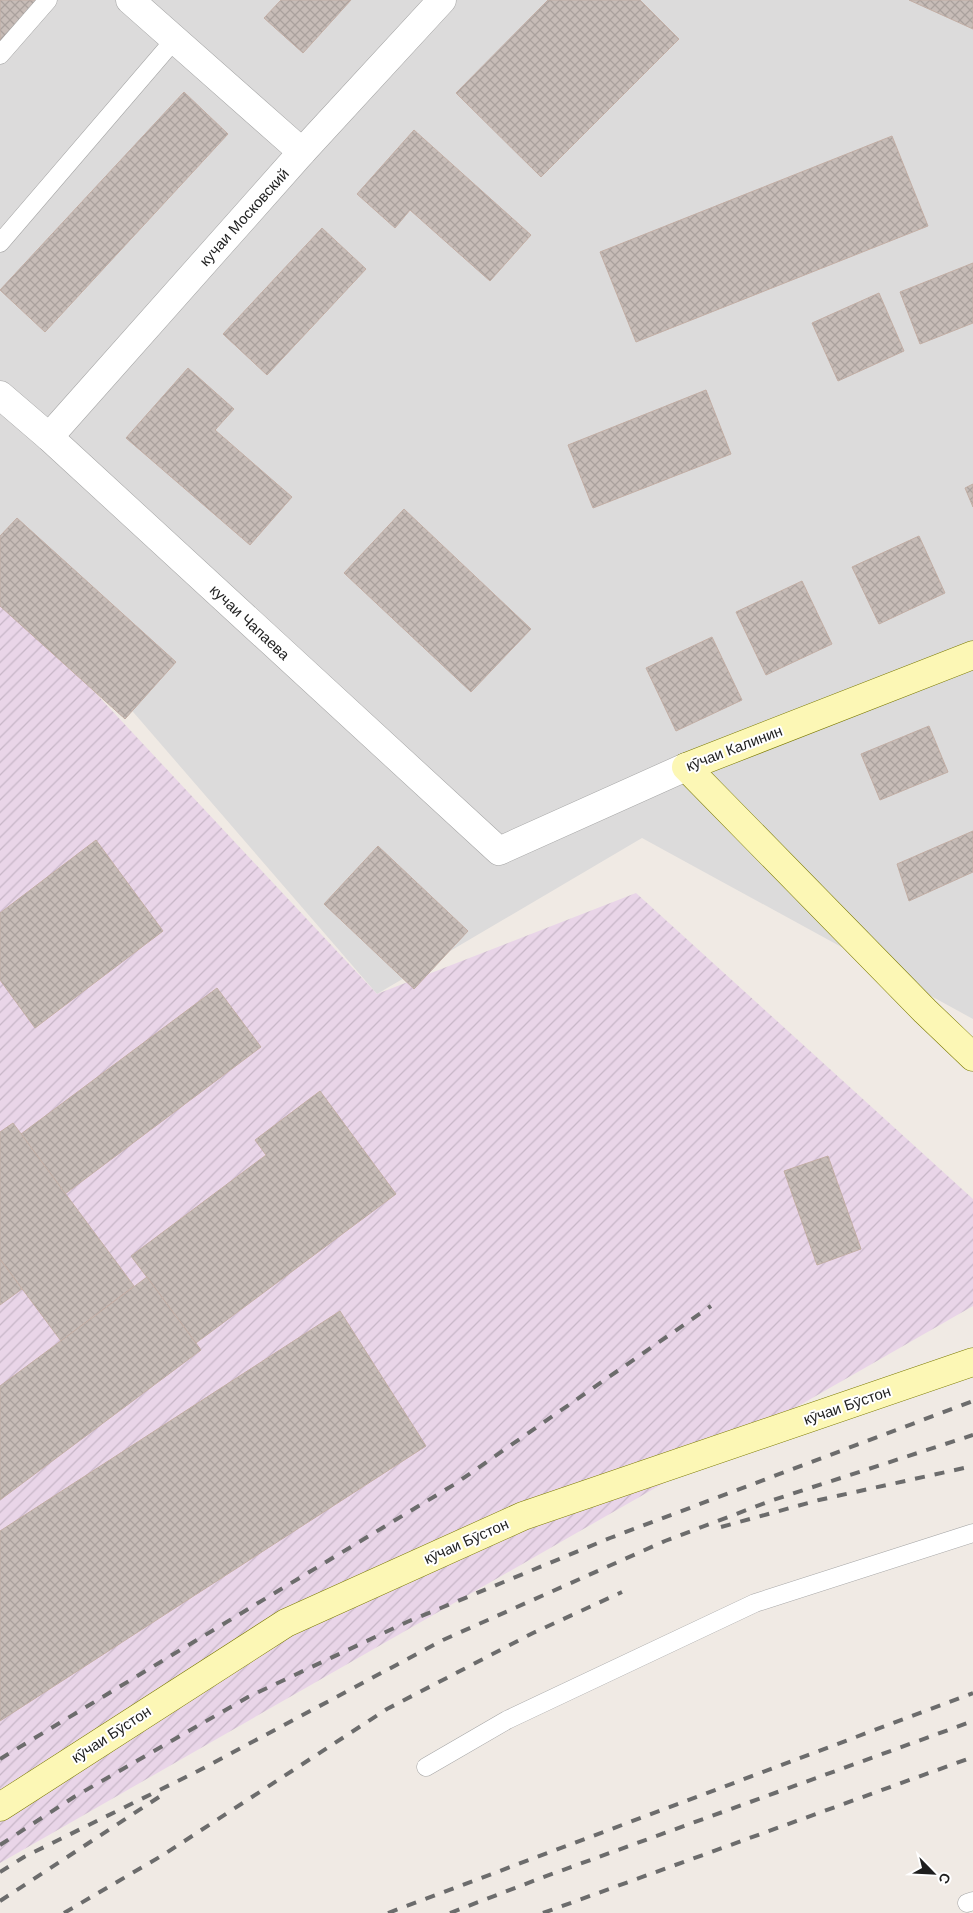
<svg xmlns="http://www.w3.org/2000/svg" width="973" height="1913" font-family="Helvetica,sans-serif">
  <defs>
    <pattern id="industrial-furrows" width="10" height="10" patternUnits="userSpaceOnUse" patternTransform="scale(1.25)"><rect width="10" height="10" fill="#e9d5e8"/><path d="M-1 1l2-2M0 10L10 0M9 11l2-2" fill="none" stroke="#c7b6c7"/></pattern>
    <pattern id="building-cross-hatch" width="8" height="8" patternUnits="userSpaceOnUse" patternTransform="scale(1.25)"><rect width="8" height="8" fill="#c7bcb7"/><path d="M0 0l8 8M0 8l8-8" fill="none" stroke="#aaa19d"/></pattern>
  </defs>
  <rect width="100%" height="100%" fill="#f0eae4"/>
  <polygon fill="#dcdbdb" points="0,0 973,0 973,1019 642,838 377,994 0,558"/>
  <polygon fill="url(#industrial-furrows)" points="0,591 377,994 636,893 973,1199 973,1306 0,1863"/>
  <g fill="url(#building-cross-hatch)" stroke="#c2aea5">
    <polygon points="0,0 44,0 0,48"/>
    <polygon points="281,0 351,0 303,53 264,18"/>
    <polygon points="548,0 640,0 679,39 541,177 456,93"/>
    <polygon points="909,0 973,0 973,29"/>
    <polygon points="184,92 228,134 45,332 0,290"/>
    <polygon points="414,130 531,235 490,281 410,210 395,228 357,194"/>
    <polygon points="892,136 928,226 636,342 600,252"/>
    <polygon points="322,228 366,269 267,375 223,334"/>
    <polygon points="973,263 973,323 920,344 900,292"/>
    <polygon points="879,293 904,351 838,381 812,323"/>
    <polygon points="188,368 234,409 215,430 292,497 250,545 126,438"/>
    <polygon points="706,390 731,454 593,508 568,445"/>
    <polygon points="973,484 973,507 965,488"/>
    <polygon points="404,509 531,629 471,692 344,573"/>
    <polygon points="17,518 176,662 125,719 0,606 0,536"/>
    <polygon points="919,536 945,593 879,624 852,567"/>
    <polygon points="802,581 832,644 766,675 736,612"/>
    <polygon points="712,637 742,700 676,731 646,668"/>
    <polygon points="929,726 948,772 880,800 861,754"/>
    <polygon points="973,831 973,872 909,901 897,864"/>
    <polygon points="96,840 163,931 35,1028 0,980 0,913"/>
    <polygon points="378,846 468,931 414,989 324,904"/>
    <polygon points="217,988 261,1047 65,1194 21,1134"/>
    <polygon points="320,1091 396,1194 196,1343 131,1256 266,1155 255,1140"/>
    <polygon points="13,1123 134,1286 61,1341 0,1259 0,1132"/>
    <polygon points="828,1156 861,1249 817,1265 784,1171"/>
    <polygon points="0,1259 22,1289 0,1305"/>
    <polygon points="147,1277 201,1350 0,1500 0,1386"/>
    <polygon points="340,1311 426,1446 0,1721 0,1531"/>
  </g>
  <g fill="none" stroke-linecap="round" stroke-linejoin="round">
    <g stroke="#a5a5a5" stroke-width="19">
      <g id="lane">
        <polyline points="0,55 48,0"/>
        <polyline points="0,243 175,39"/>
        <polyline points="426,1767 507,1720 755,1603 973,1533"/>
        <polyline points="967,1903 973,1901"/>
      </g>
    </g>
    <g stroke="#a5a5a5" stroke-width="29">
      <g id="street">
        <polyline points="130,0 302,152"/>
        <polyline points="0,395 49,437 499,851 686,767"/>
        <polyline points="49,437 302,152 442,0"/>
      </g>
    </g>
    <g stroke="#7a7900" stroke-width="29">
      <g id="secondary">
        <polyline points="973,655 686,767 925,1011 973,1057"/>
        <polyline points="0,1807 286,1623 523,1516 973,1362"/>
      </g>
    </g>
    <use href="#lane" stroke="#fff" stroke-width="18"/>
    <use href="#street" stroke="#fff" stroke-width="28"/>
    <use href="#secondary" stroke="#fcf7b5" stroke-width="28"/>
    <g stroke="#6c6c6c" stroke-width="4" stroke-dasharray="10 10" stroke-linecap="butt">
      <polyline points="721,1527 819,1500 973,1466"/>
      <polyline points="0,1759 455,1484 711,1306"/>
      <polyline points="0,1845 74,1797 248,1697 407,1622 610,1538 973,1401"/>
      <polyline points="0,1872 24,1857 198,1771 443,1640 665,1541 773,1500 973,1435"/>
      <polyline points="0,1901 159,1797"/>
      <polyline points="64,1913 163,1855 387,1709 533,1633 622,1592"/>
      <polyline points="388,1913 973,1693"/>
      <polyline points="450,1913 541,1878 973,1721"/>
      <polyline points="543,1913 973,1757"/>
    </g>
  </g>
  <g text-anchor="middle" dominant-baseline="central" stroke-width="4" stroke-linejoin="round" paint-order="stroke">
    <g font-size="15" fill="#1e1e1e" stroke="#fff">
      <text transform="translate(244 217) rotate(-48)">кучаи Московский</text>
      <text transform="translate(250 622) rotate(43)">кучаи Чапаева</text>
      <text transform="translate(734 748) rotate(-21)">кӯчаи Калинин</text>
      <text transform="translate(847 1405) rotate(-19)">кӯчаи Бӯстон</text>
      <text transform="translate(466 1541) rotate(-24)">кӯчаи Бӯстон</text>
      <text transform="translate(111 1734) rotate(-33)">кӯчаи Бӯстон</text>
    </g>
  </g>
  <g transform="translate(933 1873) rotate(114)" stroke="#ffffff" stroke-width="4" paint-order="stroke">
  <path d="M0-4L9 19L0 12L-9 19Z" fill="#1e1e1e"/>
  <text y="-8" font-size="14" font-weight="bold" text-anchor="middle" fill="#1e1e1e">С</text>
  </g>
</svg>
